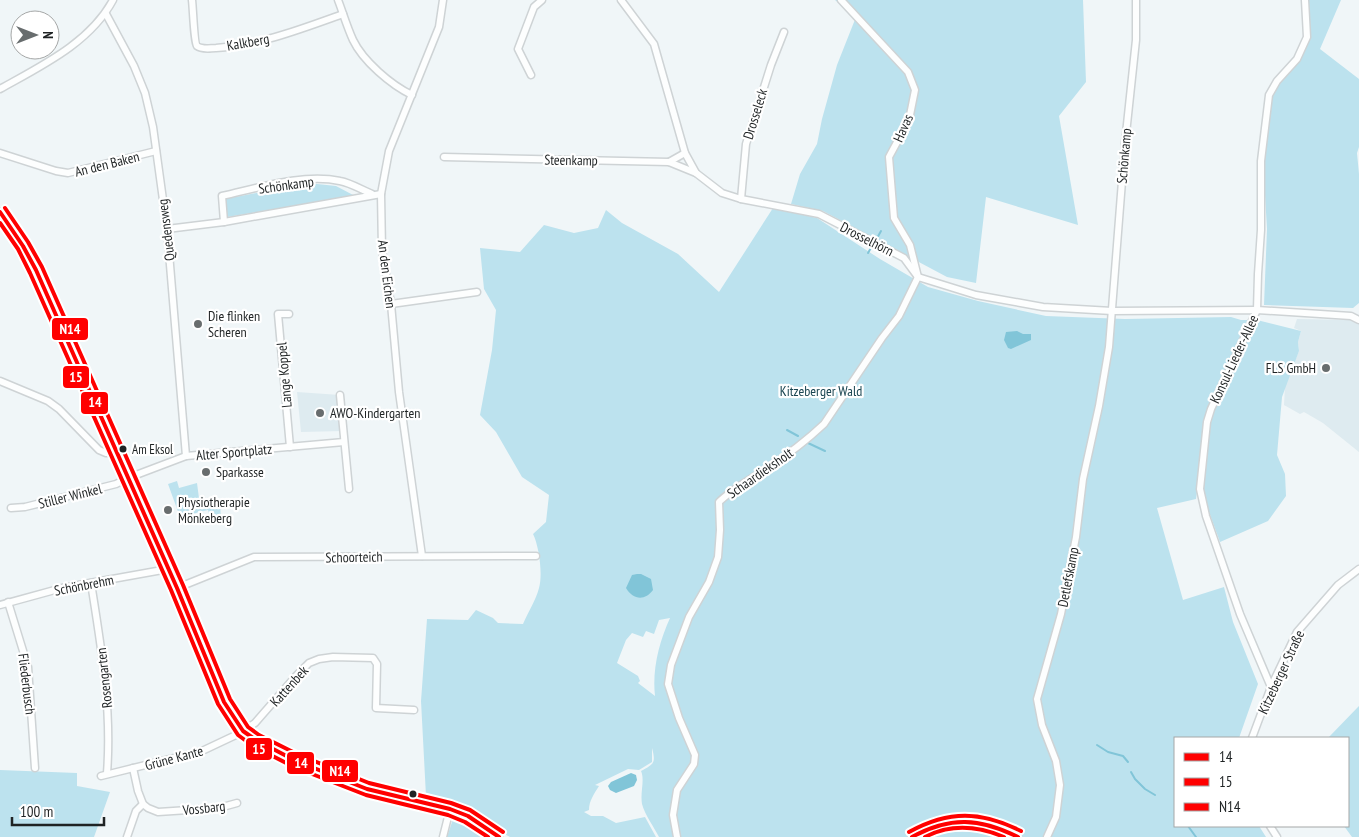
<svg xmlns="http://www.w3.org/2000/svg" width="1359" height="837" font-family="'PT Sans Narrow',sans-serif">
  <rect width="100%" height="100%" fill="#f0f6f8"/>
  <g fill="#deebf0">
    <polygon points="1297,319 1351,320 1359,323 1359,452 1323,423 1304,412 1300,414 1284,405 1285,386 1299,351 1298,342 1301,331 1294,328"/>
    <polygon points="297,392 340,395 343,431 301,432"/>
  </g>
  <g fill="#bce2ee" fill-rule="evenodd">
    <polygon points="835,0 1083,0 1086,82 1059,116 1078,225 986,197 976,283 947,277 823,211 791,204 800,174 817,144 822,119 837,65 856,17"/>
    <polygon points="1306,0 1341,0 1320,49 1359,79 1359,147 1357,153 1359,174 1359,303 1353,308 1264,305 1267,229 1263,161 1271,96 1309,37"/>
    <polygon points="308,183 336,186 355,196 227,217 225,199"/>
    <path d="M773,208l44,10 63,41 48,28 50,14 68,15 79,3 106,-2 10,3h16l44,11 -3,11 1,9 -17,46 -5,58 8,19 1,22 -18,25 -48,21 -15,-41 -7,-16 -2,14 -39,9 26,92 41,-13 9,35 25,62 -19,54h-64v88h84l7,11h-607c-5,-10 -14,-22 -17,-33 -2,-12 3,-24 -1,-33 13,-7 15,-8 11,-23v14l-13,8 -11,-1 -33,16 4,1c-5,8 -10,15 -10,24l-5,2 7,4h12l13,7 29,-6 11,20h-146l-13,-7 -21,-17 -50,-17 -5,-95 6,-82 41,1 8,-10 17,8 5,5 25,1c5,-12 13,-24 16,-36 4,-14 0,-42 -6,-54l13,-12 3,-27 -27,-18 -26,-45 -16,-17 12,-65 4,-40 -12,-21 -4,-41 40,4 24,-27 30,8 24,-5 8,-18 16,13 56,31 41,38zM670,618c-11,24 -18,52 -15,78l-17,-13 2,-2 -2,-5 -21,-13 9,-23 6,-7 11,4 3,-6 8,3 5,-14z"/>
    <polygon points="177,481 179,488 197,483 200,506 220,502 221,521 212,523 208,510 180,517 168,484"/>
    <polygon points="1359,706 1359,837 1352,837 1344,826 1348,826 1348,738 1328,738"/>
    <polygon points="0,770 77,773 77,786 110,792 94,837 0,837"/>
    <path d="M453,819c10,7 19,9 29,18h-35z"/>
  </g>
  <g fill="#81c5d8">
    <polygon points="1017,331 1023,334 1031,334 1031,340 1011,349 1008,348 1004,340 1006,332"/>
    <path d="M637,574h4l10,5 2,11c-8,11 -20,10 -27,-2l6,-13z"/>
    <polygon points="631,773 636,775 637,780 634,786 616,793 610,790 608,786 611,782"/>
  </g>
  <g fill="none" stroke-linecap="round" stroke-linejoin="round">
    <g stroke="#81c5d8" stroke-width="2">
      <polyline points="876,240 881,231"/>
      <polyline points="868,253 872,246"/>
      <polyline points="787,430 798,436"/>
      <polyline points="808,443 825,451"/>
      <polyline points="1097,745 1108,752 1123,756 1128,762"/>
      <polyline points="1131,772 1135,779 1145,789 1155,795"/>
      <polyline points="1188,826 1196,837"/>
    </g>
    <g stroke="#ced3d5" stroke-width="9">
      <g id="minor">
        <path d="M192,0c1,7 2,43 5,46 5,4 13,2 19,2 44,-3 85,-19 127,-34"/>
        <path d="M338,0c5,13 9,27 15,40 10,21 38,45 59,55"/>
        <polyline points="621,0 654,44 685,153 696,173 722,193 741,199 819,214 904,258 918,277 976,295 1043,307 1112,311 1257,310 1351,316 1359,320"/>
        <polyline points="106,14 134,66 145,93 153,127 167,229 186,456"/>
        <polyline points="531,75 518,49 534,7 542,0"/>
        <path d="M0,89c41,-23 90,-46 113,-89"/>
        <polyline points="0,153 56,171 68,173 156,151"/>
        <polyline points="444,157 669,162 696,173"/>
        <polyline points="669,162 685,153"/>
        <polyline points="741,199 746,144 771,65 784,32"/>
        <polyline points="0,212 23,246 36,270 177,588 224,702 243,731 256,740 296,761 367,789 450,809 468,816 499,837"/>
        <path d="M224,222l-2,-26c36,-8 82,-23 118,-15 11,2 22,9 32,13"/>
        <polyline points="167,229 224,222 381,194"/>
        <polyline points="391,304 477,292"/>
        <polyline points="289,314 278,314 290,447"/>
        <polyline points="0,381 48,401 59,409 99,450 106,453 117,451"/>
        <polyline points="340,395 349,489"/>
        <polyline points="11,508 25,507 116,484 128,478 186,456 344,442"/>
        <polyline points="422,556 399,392 391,304 382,250 381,194 389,151 439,27 443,0"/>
        <path d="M91,583c10,63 21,126 16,190"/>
        <polyline points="177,588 254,557 536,556"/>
        <polyline points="8,602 28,667 35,768"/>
        <polyline points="0,605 62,588 168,569"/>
        <polyline points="1271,687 1240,614 1206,516 1200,489 1207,422 1211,409 1257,310 1258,274 1261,230 1261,161 1269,95 1277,81 1297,59 1307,37 1305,0"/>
        <polyline points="1252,738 1271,687 1297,632 1338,585 1359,569"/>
        <polyline points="133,768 138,791 143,804 148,808 158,812 219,808 237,803"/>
        <polyline points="101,776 202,751 238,734 255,723 296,676 309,663 319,659 333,657 373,658 377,664 376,708 414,710"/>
        <polyline points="1270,826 1277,837"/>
        <polyline points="127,837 136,811 143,804"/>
        <polyline points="443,837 450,809"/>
        <path d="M677,837l-4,-22 4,-25 17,-26 1,-9 -16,-37 -11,-34 3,-19 18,-48 20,-35 9,-25 2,-27 -1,-28c13,-13 31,-22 47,-33 20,-13 40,-28 58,-45l58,-86 17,-22 19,-39 -8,-32 -16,-27 -5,-61 20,-37 6,-30 -7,-18 -67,-72"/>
        <path d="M912,837c34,-22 71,-20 106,0"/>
        <polyline points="1047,837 1056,817 1060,785 1056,761 1042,725 1037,699 1061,614 1076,537 1083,479 1099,406 1109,347 1125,143 1136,40 1136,0"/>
      </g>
    </g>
    <use href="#minor" stroke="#fdfefe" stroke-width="6"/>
    <g stroke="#fff" stroke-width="8">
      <g id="bus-1">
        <polyline points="0,212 23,246 36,270 177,588 224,702 243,731 256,740 296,761 367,789 450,809 468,816 499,837"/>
        <path d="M912,837c38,-21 68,-19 106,0"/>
      </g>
    </g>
    <g stroke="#fff" stroke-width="8">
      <g id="bus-2">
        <polyline points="0,223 18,249 30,273 171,590 218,704 238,735 253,746 294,767 366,795 448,815 465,822 488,837"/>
        <path d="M925,837c25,-13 53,-11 79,0"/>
      </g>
    </g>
    <g stroke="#fff" stroke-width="8">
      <g id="bus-3">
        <polyline points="5,208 28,242 42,267 183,585 230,699 248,727 259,735 299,755 369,783 451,803 470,810 503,832"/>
        <path d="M909,832c40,-22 72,-21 112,-1"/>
      </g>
    </g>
    <use href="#bus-1" stroke="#f00" stroke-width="4"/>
    <use href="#bus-2" stroke="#f00" stroke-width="4"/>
    <use href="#bus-3" stroke="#f00" stroke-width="4"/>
  </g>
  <g fill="#686d6e" stroke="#fff" stroke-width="2">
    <circle cx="198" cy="324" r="5"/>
    <circle cx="1326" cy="368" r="5"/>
    <circle cx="320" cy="413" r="5"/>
    <circle cx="206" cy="472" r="5"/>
    <circle cx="168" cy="510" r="5"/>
  </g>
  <g fill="#1f2324" stroke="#fff" stroke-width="2">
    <circle cx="123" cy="449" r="4.5"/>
    <circle cx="413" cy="794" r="4.5"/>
  </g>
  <g text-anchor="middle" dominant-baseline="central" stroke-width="4.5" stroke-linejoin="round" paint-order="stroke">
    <g font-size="13" fill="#1f2324" stroke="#fff" text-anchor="start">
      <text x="132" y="449">Am Eksol</text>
    </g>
    <g font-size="14" fill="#1f2324" stroke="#fff">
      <text transform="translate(248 42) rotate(-10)">Kalkberg</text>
      <text transform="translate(755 114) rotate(-73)">Drosseleck</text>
      <text transform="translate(903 128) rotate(-66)">Havas</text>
      <text transform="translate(1124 156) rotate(-85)">Schönkamp</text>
      <text transform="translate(571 160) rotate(1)">Steenkamp</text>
      <text transform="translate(107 164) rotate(-14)">An den Baken</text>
      <text transform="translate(286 185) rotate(-8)">Schönkamp</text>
      <text transform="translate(166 230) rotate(-97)">Quedensweg</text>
      <text transform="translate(867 239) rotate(27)">Drosselhörn</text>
      <text transform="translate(387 274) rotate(83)">An den Eichen</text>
      <text transform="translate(1234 359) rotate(-65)">Konsul-Lieder-Allee</text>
      <text transform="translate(284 375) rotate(-95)">Lange Koppel</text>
      <text transform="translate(234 452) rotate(-5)">Alter Sportplatz</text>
      <text transform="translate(760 473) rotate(-35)">Schaardieksholt</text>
      <text transform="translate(70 496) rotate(-14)">Stiller Winkel</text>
      <text transform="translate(354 557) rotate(-1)">Schoorteich</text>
      <text transform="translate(1068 577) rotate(-79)">Detlefskamp</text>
      <text transform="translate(84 585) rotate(-11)">Schönbrehm</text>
      <text transform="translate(1281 672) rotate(-65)">Kitzeberger Straße</text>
      <text transform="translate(104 678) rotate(-96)">Rosengarten</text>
      <text transform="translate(27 684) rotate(83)">Fliederbusch</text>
      <text transform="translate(289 686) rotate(-48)">Kattenbek</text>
      <text transform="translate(174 758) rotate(-15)">Grüne Kante</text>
      <text transform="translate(204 808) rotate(-6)">Vossbarg</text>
    </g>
    <g font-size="14" fill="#1f2324" stroke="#fff" text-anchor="start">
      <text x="208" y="316">Die flinken<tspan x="208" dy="16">Scheren</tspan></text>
      <text x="1316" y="368" text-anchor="end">FLS GmbH</text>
      <text x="330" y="413">AWO-Kindergarten</text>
      <text x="216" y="472">Sparkasse</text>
      <text x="178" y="502">Physiotherapie<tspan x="178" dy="16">Mönkeberg</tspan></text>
    </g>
    <g font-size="14" fill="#1a4551" stroke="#fff">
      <text x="821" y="391">Kitzeberger Wald</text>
    </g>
  </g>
  <g stroke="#fff" stroke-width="2">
    <rect x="51" y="317" width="38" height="24" rx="5" fill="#f00"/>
    <rect x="62" y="365" width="28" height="24" rx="5" fill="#f00"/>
    <rect x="80" y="391" width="29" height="24" rx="5" fill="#f00"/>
    <rect x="245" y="737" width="28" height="24" rx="5" fill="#f00"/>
    <rect x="286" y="751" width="29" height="24" rx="5" fill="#f00"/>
    <rect x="321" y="759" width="38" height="24" rx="5" fill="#f00"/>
  </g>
  <g font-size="14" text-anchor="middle" font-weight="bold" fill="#fff">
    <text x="70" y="334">N14</text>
    <text x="76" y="382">15</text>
    <text x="95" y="407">14</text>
    <text x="259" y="754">15</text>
    <text x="301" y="768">14</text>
    <text x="340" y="776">N14</text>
  </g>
  <rect x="1174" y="737" width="175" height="90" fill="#ffffff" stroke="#a5a7a7"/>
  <rect x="1184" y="753" width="25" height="8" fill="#ff0000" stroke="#a5a7a7"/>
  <text x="1219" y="762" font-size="15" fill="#1f2324">14</text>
  <rect x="1184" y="778" width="25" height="8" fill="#ff0000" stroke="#a5a7a7"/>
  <text x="1219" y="787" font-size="15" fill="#1f2324">15</text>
  <rect x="1184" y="803" width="25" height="8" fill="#ff0000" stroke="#a5a7a7"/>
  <text x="1219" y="812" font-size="15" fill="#1f2324">N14</text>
  <g transform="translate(35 35) rotate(90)"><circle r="24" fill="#ffffff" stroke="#a5a7a7"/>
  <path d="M0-4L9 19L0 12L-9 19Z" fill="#686d6e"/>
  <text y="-8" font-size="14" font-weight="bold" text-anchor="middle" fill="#1f2324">N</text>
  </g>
  <path d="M12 817v8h92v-8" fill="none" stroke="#1f2324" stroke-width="2.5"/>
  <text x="20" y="817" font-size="15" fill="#1f2324" stroke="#ffffff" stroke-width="4" paint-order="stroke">100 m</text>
</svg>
